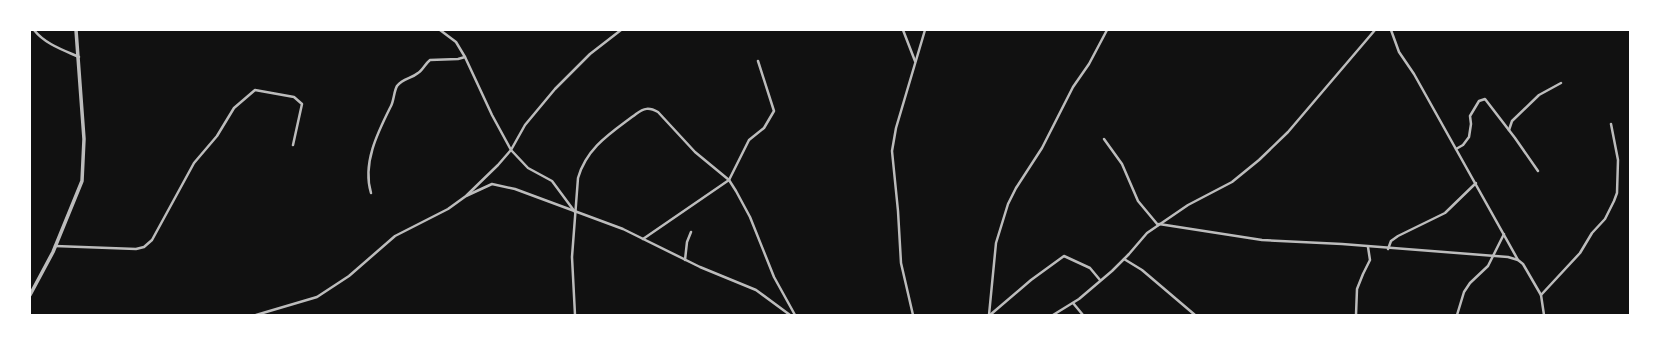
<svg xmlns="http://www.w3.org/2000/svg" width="1660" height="345" font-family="Karla,sans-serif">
  <rect width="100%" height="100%" fill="#111"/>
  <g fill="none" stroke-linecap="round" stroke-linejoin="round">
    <g stroke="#bcbcbc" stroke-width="2.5">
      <path d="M34,30c11,14 29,20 45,27"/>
      <polyline points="440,30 456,42 465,57 492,115 511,150 498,165 467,195"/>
      <polyline points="903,30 915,61"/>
      <polyline points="1391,30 1399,52 1414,74 1518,260"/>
      <polyline points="1509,130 1512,121 1539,95 1561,83"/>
      <polyline points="1104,139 1122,164 1138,201 1158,225"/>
      <polyline points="1456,149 1463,145 1469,137 1471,124 1470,116 1479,101 1485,99 1515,138 1538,171"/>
      <path d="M371,193c-9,-30 7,-61 20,-87 3,-6 3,-15 6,-20 6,-8 14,-7 21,-13 5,-3 7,-9 12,-13l28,-1 7,-2"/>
      <polyline points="575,212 552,181 528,168 511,150 525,125 555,89 590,54 621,30"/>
      <polyline points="1159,224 1262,240 1342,244 1508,257 1518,260 1523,264 1541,295"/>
      <polyline points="643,239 729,180 749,140 764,128 774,111 758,61"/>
      <polyline points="55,246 136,249 144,247 152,240 194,163 217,136 234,108 255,90 294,97 302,104 293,145"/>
      <polyline points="1388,249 1391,241 1398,236 1445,213 1476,183"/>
      <polyline points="1124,259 1142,270 1195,315"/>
      <polyline points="685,260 687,242 691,232"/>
      <polyline points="1073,303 1083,315"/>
      <polyline points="256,315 317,297 349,276 395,236 448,209 466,196 492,184 515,189 623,229 700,267 756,290 790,315"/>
      <path d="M575,315l-3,-58 6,-79c9,-31 33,-45 58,-64 8,-6 13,-7 22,-2l37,40 34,28 7,11 14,26 24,60 21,38"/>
      <polyline points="913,315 901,263 898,211 892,151 896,128 925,30"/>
      <polyline points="989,315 996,243 1008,204 1016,188 1042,148 1073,87 1089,64 1107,30"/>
      <polyline points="990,315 1031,280 1064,256 1090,268 1100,280"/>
      <polyline points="1053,315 1079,299 1112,271 1129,254 1147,233 1188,205 1232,182 1259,160 1288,132 1375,30"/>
      <polyline points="1356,315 1357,289 1363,274 1370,260 1368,247"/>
      <polyline points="1457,315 1464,292 1470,283 1488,266 1504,234"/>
      <polyline points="1544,315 1541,295 1580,253 1592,233 1605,219 1614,201 1617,193 1618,160 1611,124"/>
    </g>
    <polyline stroke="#bcbcbc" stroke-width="3.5" points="30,295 53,252 82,181 84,139 76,30"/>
  </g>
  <rect width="1660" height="345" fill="none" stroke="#ffffff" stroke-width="62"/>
</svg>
